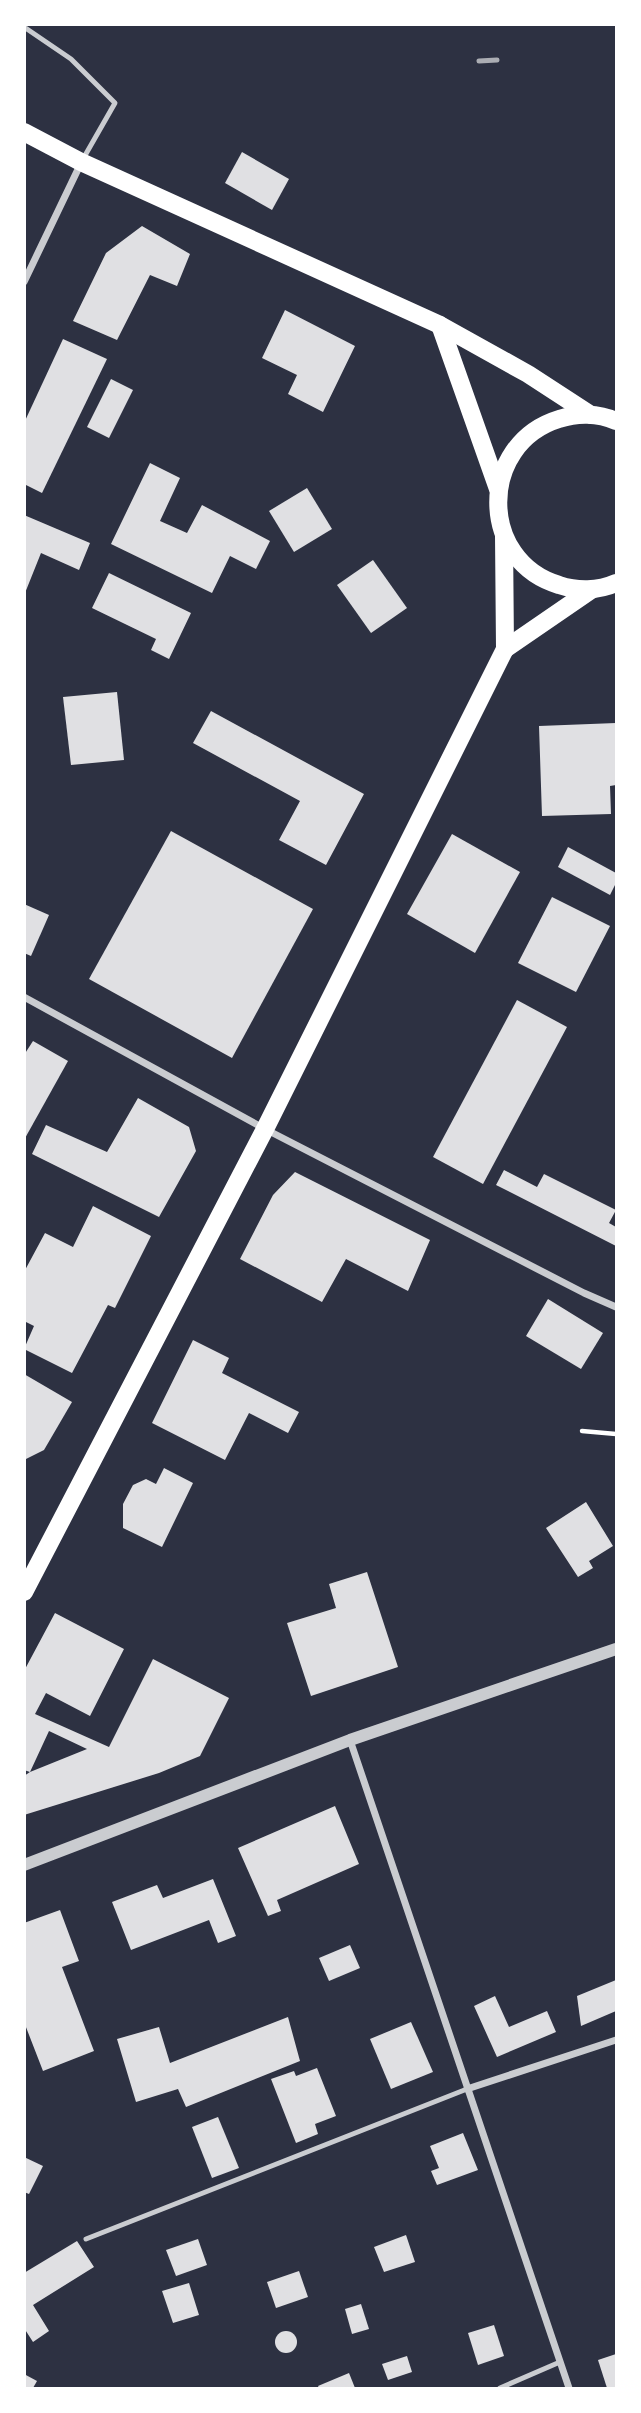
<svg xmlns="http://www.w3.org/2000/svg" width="641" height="2413" font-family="Rubik,sans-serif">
  <rect width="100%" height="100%" fill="#2d3142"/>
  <g fill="#e0e0e3">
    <polygon points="242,152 289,179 272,210 225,183"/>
    <polygon points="142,226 190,254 177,286 150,275 117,340 73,321 106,253"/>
    <polygon points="285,310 355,346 323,412 288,394 297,375 262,358"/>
    <polygon points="63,339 107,359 42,493 24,484 24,423"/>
    <polygon points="111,379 133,390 109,438 87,427"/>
    <polygon points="150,463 180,478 160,521 187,533 202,505 270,541 256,569 230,556 212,593 111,544"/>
    <polygon points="307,488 332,529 294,552 269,511"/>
    <polygon points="24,515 90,543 79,570 41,553 25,593"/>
    <polygon points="373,560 407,608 371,633 337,585"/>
    <polygon points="109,573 191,613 169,659 151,650 156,639 92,608"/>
    <polygon points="117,692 124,760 71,765 63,697"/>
    <polygon points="211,711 364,794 326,865 279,840 300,801 193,743"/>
    <polygon points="616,723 616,785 610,786 611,814 542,816 539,726"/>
    <polygon points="171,831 313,909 232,1058 89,979"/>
    <polygon points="452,834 520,872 475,953 407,914"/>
    <polygon points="568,847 616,873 616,883 610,895 558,867"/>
    <polygon points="552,897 610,926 576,992 518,963"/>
    <polygon points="24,904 49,915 31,956 24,953"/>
    <polygon points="517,1000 567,1027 483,1184 433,1157"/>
    <polygon points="33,1041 68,1061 24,1140 24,1055"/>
    <polygon points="138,1098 189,1127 196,1151 159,1217 32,1154 46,1125 107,1152"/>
    <polygon points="504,1170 537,1187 544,1174 616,1210 609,1223 616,1227 616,1246 496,1185"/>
    <polygon points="295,1172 430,1240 408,1291 346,1259 322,1302 240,1259 273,1195"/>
    <polygon points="93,1206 151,1236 115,1308 108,1305 72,1373 24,1349 34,1326 24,1321 24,1272 45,1233 73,1247"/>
    <polygon points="548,1299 603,1333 581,1369 526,1336"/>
    <polygon points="193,1340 229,1358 222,1373 299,1412 288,1433 249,1413 225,1460 152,1423"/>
    <polygon points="24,1374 72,1402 44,1450 24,1460"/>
    <polygon points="164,1468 193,1483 162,1547 123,1528 123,1504 133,1485 146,1479 156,1484"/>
    <polygon points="586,1502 613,1546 589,1561 593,1568 578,1577 546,1528"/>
    <polygon points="367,1572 398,1667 311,1696 287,1623 336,1608 329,1584"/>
    <polygon points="55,1613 124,1649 90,1716 46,1693 35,1714 109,1747 153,1659 229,1698 200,1756 159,1773 24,1815 24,1776 30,1772 87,1749 49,1731 30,1772 24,1770 24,1671"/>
    <polygon points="335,1806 359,1864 277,1900 281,1911 268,1916 238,1848"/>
    <polygon points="213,1879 236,1936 218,1943 209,1920 131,1950 112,1902 157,1885 163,1898"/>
    <polygon points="60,1910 79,1961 62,1967 94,2051 43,2071 24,2022 24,1923"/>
    <polygon points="350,1945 360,1968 329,1981 319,1958"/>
    <polygon points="616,1980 616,2011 581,2026 577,1996"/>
    <polygon points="495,1996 509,2027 547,2011 556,2032 497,2057 474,2006"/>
    <polygon points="288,2017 300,2061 186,2107 178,2089 136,2102 117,2039 159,2027 170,2063"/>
    <polygon points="411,2022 433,2072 391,2089 370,2039"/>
    <polygon points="317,2068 336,2116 315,2124 318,2134 296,2143 271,2079 294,2071 296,2076"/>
    <polygon points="218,2117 239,2168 212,2178 192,2127"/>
    <polygon points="463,2133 478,2170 437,2185 431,2171 439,2168 430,2146"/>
    <polygon points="24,2157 43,2166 29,2194 24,2192"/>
    <polygon points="406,2235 415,2262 384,2272 374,2247"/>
    <polygon points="198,2239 207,2265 176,2276 166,2250"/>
    <polygon points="77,2241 94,2267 33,2305 49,2331 33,2342 24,2328 24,2273"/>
    <polygon points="299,2271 308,2297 276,2308 267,2282"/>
    <polygon points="189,2283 199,2315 173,2323 162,2291"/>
    <polygon points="361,2304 369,2329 352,2334 345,2309"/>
    <polygon points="494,2325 504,2356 478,2365 468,2333"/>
    <circle cx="286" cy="2342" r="11"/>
    <polygon points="616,2354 616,2388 607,2388 598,2360"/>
    <polygon points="407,2356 412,2372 388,2380 382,2364"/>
    <polygon points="349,2373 355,2388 319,2388 318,2386"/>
    <polygon points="24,2374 37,2381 33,2388 24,2388"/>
  </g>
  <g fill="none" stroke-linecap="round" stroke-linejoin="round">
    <polyline stroke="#fff" stroke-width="4.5" points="582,1431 616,1434"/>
    <g stroke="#caccd0" stroke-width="5">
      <polyline points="24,27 71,59 115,103 83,159"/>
      <polyline points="86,2239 467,2089"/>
      <polyline points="500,2388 560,2362"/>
    </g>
    <g stroke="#caccd0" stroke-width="7">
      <polyline points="24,282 81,163"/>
      <polyline points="24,997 265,1129 584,1293 616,1307"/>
      <polyline points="350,1740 569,2388"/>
      <polyline points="467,2089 616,2040"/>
    </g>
    <polyline stroke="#caccd0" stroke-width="12" points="24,1865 350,1740 616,1649"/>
    <g stroke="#fff" stroke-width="18">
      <polyline points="24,132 81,162 440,325 528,374 591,415"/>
      <polyline points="440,325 498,489"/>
      <path d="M616,421c-18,-8 -39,-8 -57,-2 -81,25 -81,142 0,166 18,6 39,6 57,-2"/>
      <polyline points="505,649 591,590"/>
      <polyline points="24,1592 265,1129 505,649 504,536"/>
    </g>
    <polyline stroke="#abadb3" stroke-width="5" points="479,61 497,60"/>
  </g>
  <rect width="641" height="2413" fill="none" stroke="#ffffff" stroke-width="52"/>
</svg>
